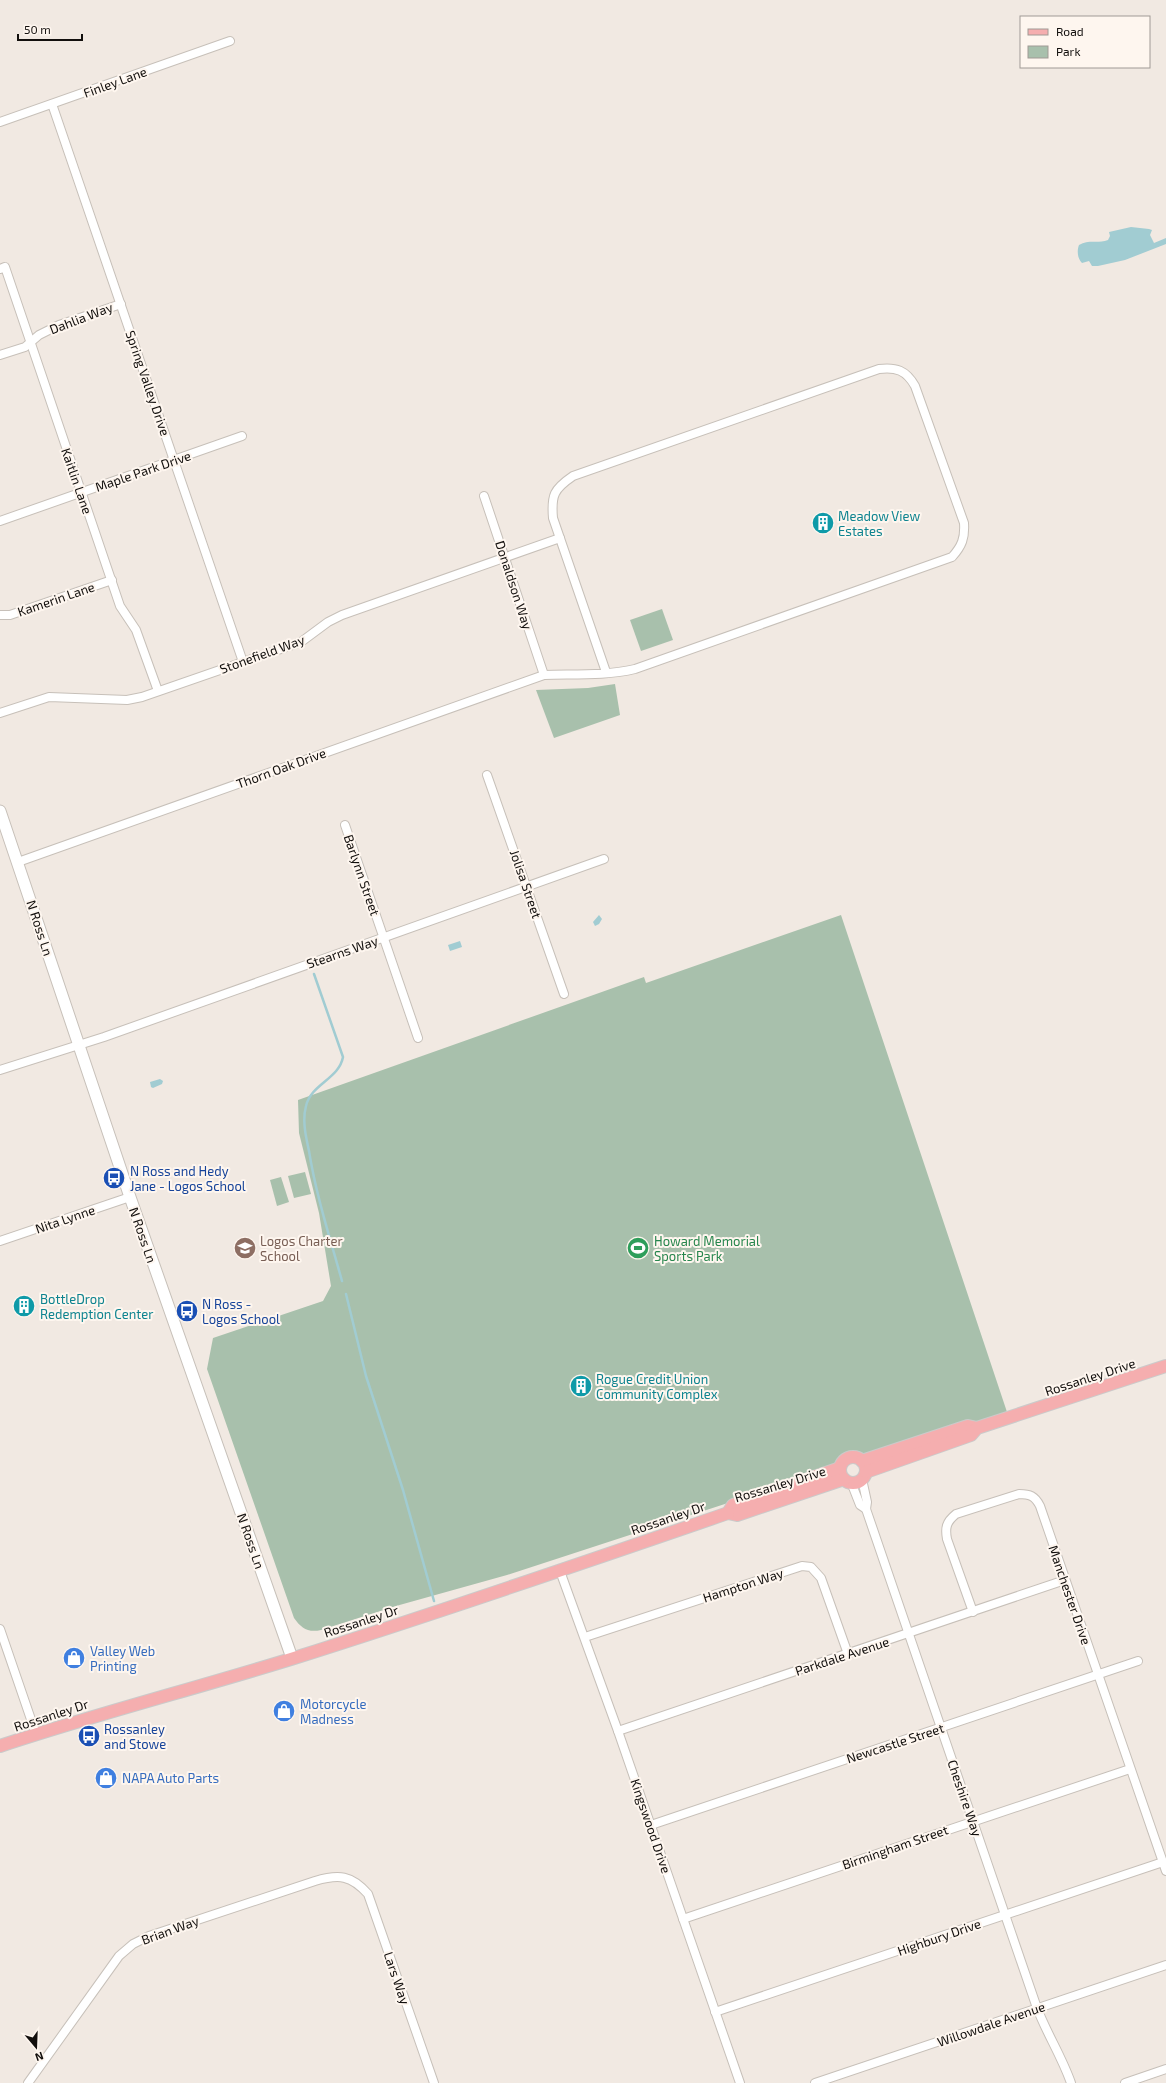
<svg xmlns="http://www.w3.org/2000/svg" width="1166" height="2083" font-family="'Exo 2',sans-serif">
  <rect width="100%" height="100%" fill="#f1e9e2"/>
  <g fill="#a8c0ac">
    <polygon points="662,609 673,640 641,651 630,620"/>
    <polygon points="615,684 620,715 554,738 536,690 588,688"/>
    <path d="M841,915l166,497 -500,163 -111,31 -75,24c-13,3 -20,-2 -27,-12l-87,-249 6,-31 110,-37 8,-15 -12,-73 -20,-80 -1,-33 346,-123 2,6z"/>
    <polygon points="305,1172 311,1194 294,1198 288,1176"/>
    <polygon points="281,1177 289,1202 277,1206 270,1180"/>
  </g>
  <g fill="#a1ccd2">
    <path d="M1131,227l18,2 3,1 -2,5 4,8 12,-5v6l-41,16 -27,6h-6l-3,-5 -7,2c-5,-5 -5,-13 -3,-18 10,-6 18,-1 29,-5l2,-4 -1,-4z"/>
    <polygon points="599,915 602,919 599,924 595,926 593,922"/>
    <polygon points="460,941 462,947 450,951 448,945"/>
    <polygon points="160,1079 163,1081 162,1084 153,1088 151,1087 150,1082"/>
  </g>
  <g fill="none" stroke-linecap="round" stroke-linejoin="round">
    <g stroke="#a1ccd2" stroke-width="2.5">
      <path d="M314,974l29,83c-4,22 -32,27 -37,49 -4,15 0,31 3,45 7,44 21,87 33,130"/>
      <polyline points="346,1294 366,1376 403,1490 434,1601"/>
    </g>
    <g stroke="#c7c0b9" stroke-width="10">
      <g id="street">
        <polyline points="52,104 243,662"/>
        <polyline points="0,122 230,41"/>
        <polyline points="0,269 5,267 120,606 136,630 158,691"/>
        <polyline points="0,355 25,347 39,335 59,325 121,304"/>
        <polyline points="484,496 544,675"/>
        <polyline points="0,521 242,436"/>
        <polyline points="0,615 10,615 112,580"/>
        <polyline points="0,713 49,697 127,700 142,697 301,642 328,622 342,615 560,538"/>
        <polyline points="487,775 564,994"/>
        <polyline points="345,825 418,1038"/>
        <path d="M18,862l526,-187c30,-1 62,1 91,-6l317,-112c10,-11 13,-19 12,-34l-49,-137c-9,-16 -19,-19 -36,-17l-306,107c-19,13 -22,19 -20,42l53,154"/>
        <polyline points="0,1070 104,1037 604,859"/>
        <polyline points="0,1241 130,1197"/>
        <path d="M862,1479l5,23 -1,7 171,499c10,26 25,49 34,75"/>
        <polyline points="851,1482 860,1505 866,1509"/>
        <polyline points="560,1571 618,1731 740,2083"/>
        <path d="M973,1612l-26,-73c-2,-11 -1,-17 9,-25l63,-20c11,0 16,2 21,12l126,365"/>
        <polyline points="0,1629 36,1734"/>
        <polyline points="585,1637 802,1566 811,1567 821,1578 848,1654"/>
        <polyline points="618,1731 1065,1580"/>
        <polyline points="651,1825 1138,1661"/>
        <polyline points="683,1919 1130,1769"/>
        <polyline points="715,2012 1163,1862"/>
        <path d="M28,2083l91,-127 14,-12 16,-8 166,-55c24,-7 36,-6 53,13l66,189"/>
        <polyline points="815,2083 1166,1965"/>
        <polyline points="1125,2083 1166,2069"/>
      </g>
    </g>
    <g stroke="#c7c0b9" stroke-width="13">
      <polyline id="secondary" points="0,811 130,1197 292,1658"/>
    </g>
    <g stroke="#cbcaca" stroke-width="14">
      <g id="primary">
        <circle cx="853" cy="1470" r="13"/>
        <polyline points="862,1461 968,1426 977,1428"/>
        <polyline points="866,1472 971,1435 977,1428 1166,1366"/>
        <polyline points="728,1513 733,1505 840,1468"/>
        <polyline points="728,1513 737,1515 844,1479"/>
        <path d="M0,1746c96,-32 194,-57 291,-87 146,-46 292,-96 437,-146"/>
      </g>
    </g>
    <use href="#street" stroke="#fff" stroke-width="8"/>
    <use href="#secondary" stroke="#fff" stroke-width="11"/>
    <use href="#primary" stroke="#f5aeaf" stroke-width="12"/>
  </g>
  <defs>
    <g id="building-disc" transform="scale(1.15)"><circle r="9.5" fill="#0f9aa8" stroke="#fef6ef"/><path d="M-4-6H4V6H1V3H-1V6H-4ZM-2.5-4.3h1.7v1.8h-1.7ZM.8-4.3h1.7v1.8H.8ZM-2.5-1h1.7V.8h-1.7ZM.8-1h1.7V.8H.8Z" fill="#fff"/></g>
    <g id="bus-disc" transform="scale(1.15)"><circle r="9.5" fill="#1a4fb4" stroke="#fef6ef"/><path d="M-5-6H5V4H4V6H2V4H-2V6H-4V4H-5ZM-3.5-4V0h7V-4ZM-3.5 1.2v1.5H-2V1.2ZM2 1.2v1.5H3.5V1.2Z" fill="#fff"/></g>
    <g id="school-disc" transform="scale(1.15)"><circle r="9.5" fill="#8d6e63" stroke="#fef6ef"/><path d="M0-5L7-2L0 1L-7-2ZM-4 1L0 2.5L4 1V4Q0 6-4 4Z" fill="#fff"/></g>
    <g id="stadium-disc" transform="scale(1.15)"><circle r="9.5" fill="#2e9e5b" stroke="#fef6ef"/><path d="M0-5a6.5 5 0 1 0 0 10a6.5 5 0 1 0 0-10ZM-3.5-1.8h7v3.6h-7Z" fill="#fff"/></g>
    <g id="shop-disc" transform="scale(1.15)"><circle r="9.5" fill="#3f7fe0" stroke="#fef6ef"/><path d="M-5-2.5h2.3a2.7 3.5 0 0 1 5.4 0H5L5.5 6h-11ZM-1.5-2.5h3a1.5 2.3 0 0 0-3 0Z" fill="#fff"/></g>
  </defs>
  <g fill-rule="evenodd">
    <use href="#building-disc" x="823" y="523"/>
    <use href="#bus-disc" x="114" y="1178"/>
    <use href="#school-disc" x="245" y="1248"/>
    <use href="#stadium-disc" x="638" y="1248"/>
    <use href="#building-disc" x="24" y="1306"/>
    <use href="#bus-disc" x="187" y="1311"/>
    <use href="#building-disc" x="581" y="1386"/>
    <use href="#shop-disc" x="74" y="1658"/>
    <use href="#shop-disc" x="284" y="1711"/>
    <use href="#bus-disc" x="89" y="1736"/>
    <use href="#shop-disc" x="106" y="1778"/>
  </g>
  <g text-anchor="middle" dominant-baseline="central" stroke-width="4" stroke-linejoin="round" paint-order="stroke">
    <g font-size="13" fill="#120f0d" stroke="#fef6ef">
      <text transform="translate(115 82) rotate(-20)">Finley Lane</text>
      <text transform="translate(81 318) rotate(-21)">Dahlia Way</text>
      <text transform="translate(148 383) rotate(71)">Spring Valley Drive</text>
      <text transform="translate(143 471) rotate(-19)">Maple Park Drive</text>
      <text transform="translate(77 481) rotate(71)">Kaitlin Lane</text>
      <text transform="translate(514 585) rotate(72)">Donaldson Way</text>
      <text transform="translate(56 599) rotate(-19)">Kamerin Lane</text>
      <text transform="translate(262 654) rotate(-20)">Stonefield Way</text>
      <text transform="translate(281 768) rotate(-20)">Thorn Oak Drive</text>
      <text transform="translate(362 875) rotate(71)">Barlynn Street</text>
      <text transform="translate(526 884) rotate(71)">Jolisa Street</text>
      <text transform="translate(40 928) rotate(72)">N Ross Ln</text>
      <text transform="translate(342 952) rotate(-19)">Stearns Way</text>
      <text transform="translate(65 1219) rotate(-19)">Nita Lynne</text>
      <text transform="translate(143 1235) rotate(71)">N Ross Ln</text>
      <text transform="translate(1090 1377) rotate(-18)">Rossanley Drive</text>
      <text transform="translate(780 1484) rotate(-17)">Rossanley Drive</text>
      <text transform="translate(668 1518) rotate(-19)">Rossanley Dr</text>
      <text transform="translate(251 1541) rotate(71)">N Ross Ln</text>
      <text transform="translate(743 1585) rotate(-18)">Hampton Way</text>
      <text transform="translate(1070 1595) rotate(71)">Manchester Drive</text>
      <text transform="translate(361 1621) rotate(-18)">Rossanley Dr</text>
      <text transform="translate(842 1656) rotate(-18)">Parkdale Avenue</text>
      <text transform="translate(51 1715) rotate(-18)">Rossanley Dr</text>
      <text transform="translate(895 1743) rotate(-18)">Newcastle Street</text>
      <text transform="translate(965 1798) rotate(71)">Cheshire Way</text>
      <text transform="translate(651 1826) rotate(71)">Kingswood Drive</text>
      <text transform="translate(895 1847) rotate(-19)">Birmingham Street</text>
      <text transform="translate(170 1930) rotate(-20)">Brian Way</text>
      <text transform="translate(939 1937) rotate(-19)">Highbury Drive</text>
      <text transform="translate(397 1978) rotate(71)">Lars Way</text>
      <text transform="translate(991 2024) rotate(-19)">Willowdale Avenue</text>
    </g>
    <g font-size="13" fill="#0d838f" stroke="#fef6ef" text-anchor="start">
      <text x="838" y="516">Meadow View<tspan x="838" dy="15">Estates</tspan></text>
      <text x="40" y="1299">BottleDrop<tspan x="40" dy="15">Redemption Center</tspan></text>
      <text x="596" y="1379">Rogue Credit Union<tspan x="596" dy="15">Community Complex</tspan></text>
    </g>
    <g font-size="13" fill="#164399" stroke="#fef6ef" text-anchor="start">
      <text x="130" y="1171">N Ross and Hedy<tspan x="130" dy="15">Jane - Logos School</tspan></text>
      <text x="202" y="1304">N Ross -<tspan x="202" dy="15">Logos School</tspan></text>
      <text x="104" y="1729">Rossanley<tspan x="104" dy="15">and Stowe</tspan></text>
    </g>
    <g font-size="13" fill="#785e54" stroke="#fef6ef" text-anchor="start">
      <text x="260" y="1241">Logos Charter<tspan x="260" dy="15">School</tspan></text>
    </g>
    <g font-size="13" fill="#27864d" stroke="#fef6ef" text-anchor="start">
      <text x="654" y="1241">Howard Memorial<tspan x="654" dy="15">Sports Park</tspan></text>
    </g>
    <g font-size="13" fill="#366cbe" stroke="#fef6ef" text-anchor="start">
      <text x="90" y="1651">Valley Web<tspan x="90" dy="15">Printing</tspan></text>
      <text x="300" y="1704">Motorcycle<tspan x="300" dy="15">Madness</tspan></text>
      <text x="122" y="1778">NAPA Auto Parts</text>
    </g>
  </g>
  <rect x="1020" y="16" width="130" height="52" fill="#fef6ef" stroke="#a09a95"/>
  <rect x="1028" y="29" width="20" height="6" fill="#f5aeaf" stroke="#a09a95"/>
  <text x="1056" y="36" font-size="12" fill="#120f0d">Road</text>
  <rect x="1028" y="46" width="20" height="12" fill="#a8c0ac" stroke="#a09a95"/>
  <text x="1056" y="56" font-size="12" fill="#120f0d">Park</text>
  <g transform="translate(36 2047) rotate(161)" stroke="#fef6ef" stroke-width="3" paint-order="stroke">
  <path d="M0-3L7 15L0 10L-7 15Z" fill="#120f0d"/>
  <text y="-6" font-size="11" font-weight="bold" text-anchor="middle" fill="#120f0d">N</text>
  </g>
  <path d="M18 34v6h64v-6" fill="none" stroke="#120f0d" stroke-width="2"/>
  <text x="24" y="34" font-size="12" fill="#120f0d" stroke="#fef6ef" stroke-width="3" paint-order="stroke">50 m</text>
</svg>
